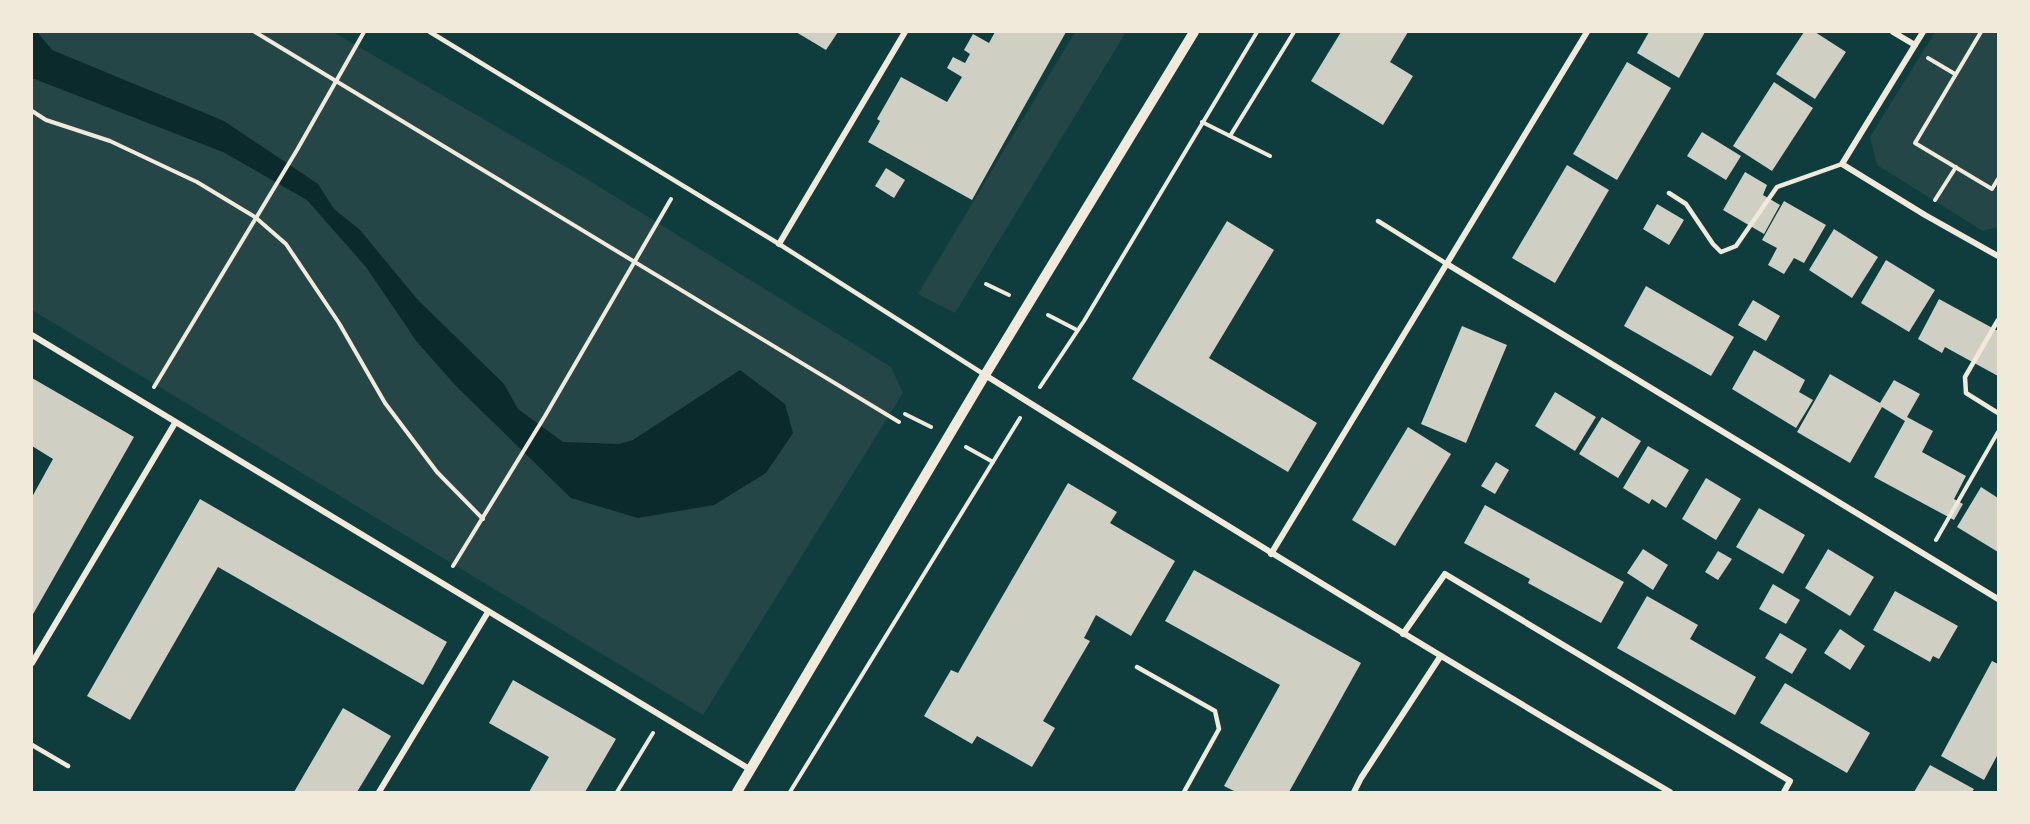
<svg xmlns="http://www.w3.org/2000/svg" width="2030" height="824" font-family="'IBM Plex Serif',serif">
  <rect width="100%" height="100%" fill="#0f3d3e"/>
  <g fill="#244646">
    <polygon points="32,32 333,32 585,178 891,367 903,393 703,715 32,310"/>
    <polygon points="1075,32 1126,32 955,313 918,294"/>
    <polygon points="1935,32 1998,32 1998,227 1983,231 1877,165 1870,137"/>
  </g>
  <polygon fill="#0a2a2b" points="32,32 37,32 52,50 224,121 318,184 334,209 360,230 417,299 504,384 518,409 563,442 619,444 633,440 740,370 785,404 793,433 766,473 714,505 638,518 571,498 456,386 417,342 366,267 307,200 223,152 32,78"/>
  <g fill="#cfcfc3">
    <polygon points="796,32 838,32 826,50"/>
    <polygon points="995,32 1066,32 972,200 868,142 880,121 877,119 901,77 947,102 962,77 947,68 953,57 965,63 970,54 964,50 973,34 989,43"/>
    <polygon points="1341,32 1408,32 1390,62 1413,76 1383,125 1311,81"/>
    <polygon points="1649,32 1705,32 1679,78 1637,53"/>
    <polygon points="1804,32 1815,32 1846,52 1815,99 1776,74"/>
    <polygon points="1627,62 1671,88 1617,180 1573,154"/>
    <polygon points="1774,82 1813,108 1772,171 1733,146"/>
    <polygon points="1702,132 1741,156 1726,180 1687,156"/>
    <polygon points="1567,165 1609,190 1555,283 1512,258"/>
    <polygon points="886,168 905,180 894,198 875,186"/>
    <polygon points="1745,172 1767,185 1763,195 1780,205 1764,234 1723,210"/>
    <polygon points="1784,201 1826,225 1804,263 1794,258 1784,274 1768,265 1777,248 1762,240"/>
    <polygon points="1657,204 1684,220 1669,245 1643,229"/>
    <polygon points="1227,221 1274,250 1209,358 1317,423 1288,472 1132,379"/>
    <polygon points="1834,229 1878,257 1852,298 1809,270"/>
    <polygon points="1886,260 1935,290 1909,332 1861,303"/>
    <polygon points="1646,286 1734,337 1711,376 1624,326"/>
    <polygon points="1939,299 1998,331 1998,376 1945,347 1942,353 1918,339"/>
    <polygon points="1753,300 1780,316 1766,341 1738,325"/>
    <polygon points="1462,326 1507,345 1466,443 1421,424"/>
    <polygon points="1754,350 1805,380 1799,392 1813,400 1796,428 1732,389"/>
    <polygon points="1830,374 1880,403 1894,380 1920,394 1907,417 1933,431 1922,452 1966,476 1954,499 1963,504 1954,520 1874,477 1905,421 1882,407 1850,463 1797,432"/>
    <polygon points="32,378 134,437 32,616 32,497 53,459 32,446"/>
    <polygon points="1555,392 1596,417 1575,451 1535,426"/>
    <polygon points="1602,417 1641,441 1618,478 1579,454"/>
    <polygon points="1408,427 1451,454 1395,546 1352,520"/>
    <polygon points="1648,446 1689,470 1666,508 1652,499 1649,504 1623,488"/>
    <polygon points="1496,462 1509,470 1495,494 1481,486"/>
    <polygon points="1706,478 1741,499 1716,540 1682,519"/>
    <polygon points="1068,483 1117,512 1110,523 1175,561 1131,636 1096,615 1084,638 1090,641 1043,721 1055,728 1032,767 977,736 972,744 924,716 951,670 958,673"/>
    <polygon points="1981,487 1998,498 1998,552 1957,527"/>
    <polygon points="200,499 447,642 423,685 218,567 130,720 87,696"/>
    <polygon points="1485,505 1624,582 1601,623 1528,583 1530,579 1464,543"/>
    <polygon points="1759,508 1805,535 1783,574 1736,547"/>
    <polygon points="1643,549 1668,565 1653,590 1627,573"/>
    <polygon points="1828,549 1874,577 1850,616 1805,588"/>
    <polygon points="1718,551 1732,559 1718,580 1705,572"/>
    <polygon points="1194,570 1361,663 1289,792 1236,792 1224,786 1280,685 1165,621"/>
    <polygon points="1773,584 1800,600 1786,624 1759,609"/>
    <polygon points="1895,591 1958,626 1939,659 1933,656 1930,662 1873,630"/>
    <polygon points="1647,596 1698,625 1690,639 1756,677 1735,715 1617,648"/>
    <polygon points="1840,629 1865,646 1850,670 1824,653"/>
    <polygon points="1780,633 1807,649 1792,674 1765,658"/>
    <polygon points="1992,661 1998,664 1998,754 1984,780 1941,756"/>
    <polygon points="513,680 616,739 585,792 529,792 549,757 489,723"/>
    <polygon points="1785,683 1870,733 1847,773 1760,723"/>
    <polygon points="343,708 391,736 357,792 294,792"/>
    <polygon points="1930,765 1974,789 1972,792 1914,792"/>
  </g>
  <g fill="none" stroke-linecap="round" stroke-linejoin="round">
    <g stroke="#f1e9da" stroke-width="4">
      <polyline points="255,32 899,422"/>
      <polyline points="1981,32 1915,143 1992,189 1998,179"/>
      <polyline points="1928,58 1955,74"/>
      <polyline points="32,111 46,120 110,141 197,182 255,217 286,244 339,323 385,403 437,472 483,519"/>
      <polyline points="1202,122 1270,156"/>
      <polyline points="1230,136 1294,32"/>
      <polyline points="1935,200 1956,167"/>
      <polyline points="986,284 1009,295"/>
      <polyline points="1048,315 1077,330"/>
      <polyline points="154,387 297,150 364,32"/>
      <polyline points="1040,387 1084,321 1257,32"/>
      <polyline points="905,414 931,427"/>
      <polyline points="966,447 993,462"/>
      <polyline points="1936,540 1998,432"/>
      <polyline points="453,566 545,416 671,199"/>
      <polyline points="617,792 653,733"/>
      <polyline points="790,792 1020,418"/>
    </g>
    <g stroke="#f1e9da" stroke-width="4.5">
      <polyline points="430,32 779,244 985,375"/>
      <polyline points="1669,193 1686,204 1713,244 1721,252 1736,246 1777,187 1842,164"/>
      <polyline points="1378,221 1447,264"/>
      <polyline points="1998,320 1965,377 1966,393 1998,413"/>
      <polyline points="1137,667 1215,711 1219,729 1184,792"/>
      <polyline points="32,745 68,766"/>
    </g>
    <g stroke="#f1e9da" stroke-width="6">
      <polyline points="1893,32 1915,45 1842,164 1925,215 1998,256"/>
      <polyline points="1915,45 1923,32"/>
      <polyline points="779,244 905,32"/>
      <polyline points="1447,264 1998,599"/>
      <polyline points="32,335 751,770"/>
      <path d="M985,375c227,142 454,282 685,417"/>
      <polyline points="1271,554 1587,32"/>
      <polyline points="1403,634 1445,574 1790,781 1784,792"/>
      <polyline points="32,663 175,423"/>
      <polyline points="379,792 488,612"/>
      <polyline points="1354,792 1361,778 1440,657"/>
    </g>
    <polyline stroke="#f1e9da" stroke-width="10" points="737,792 985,375 1194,32"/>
  </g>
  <rect width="2030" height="824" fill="none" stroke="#f1e9da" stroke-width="66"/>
</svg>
